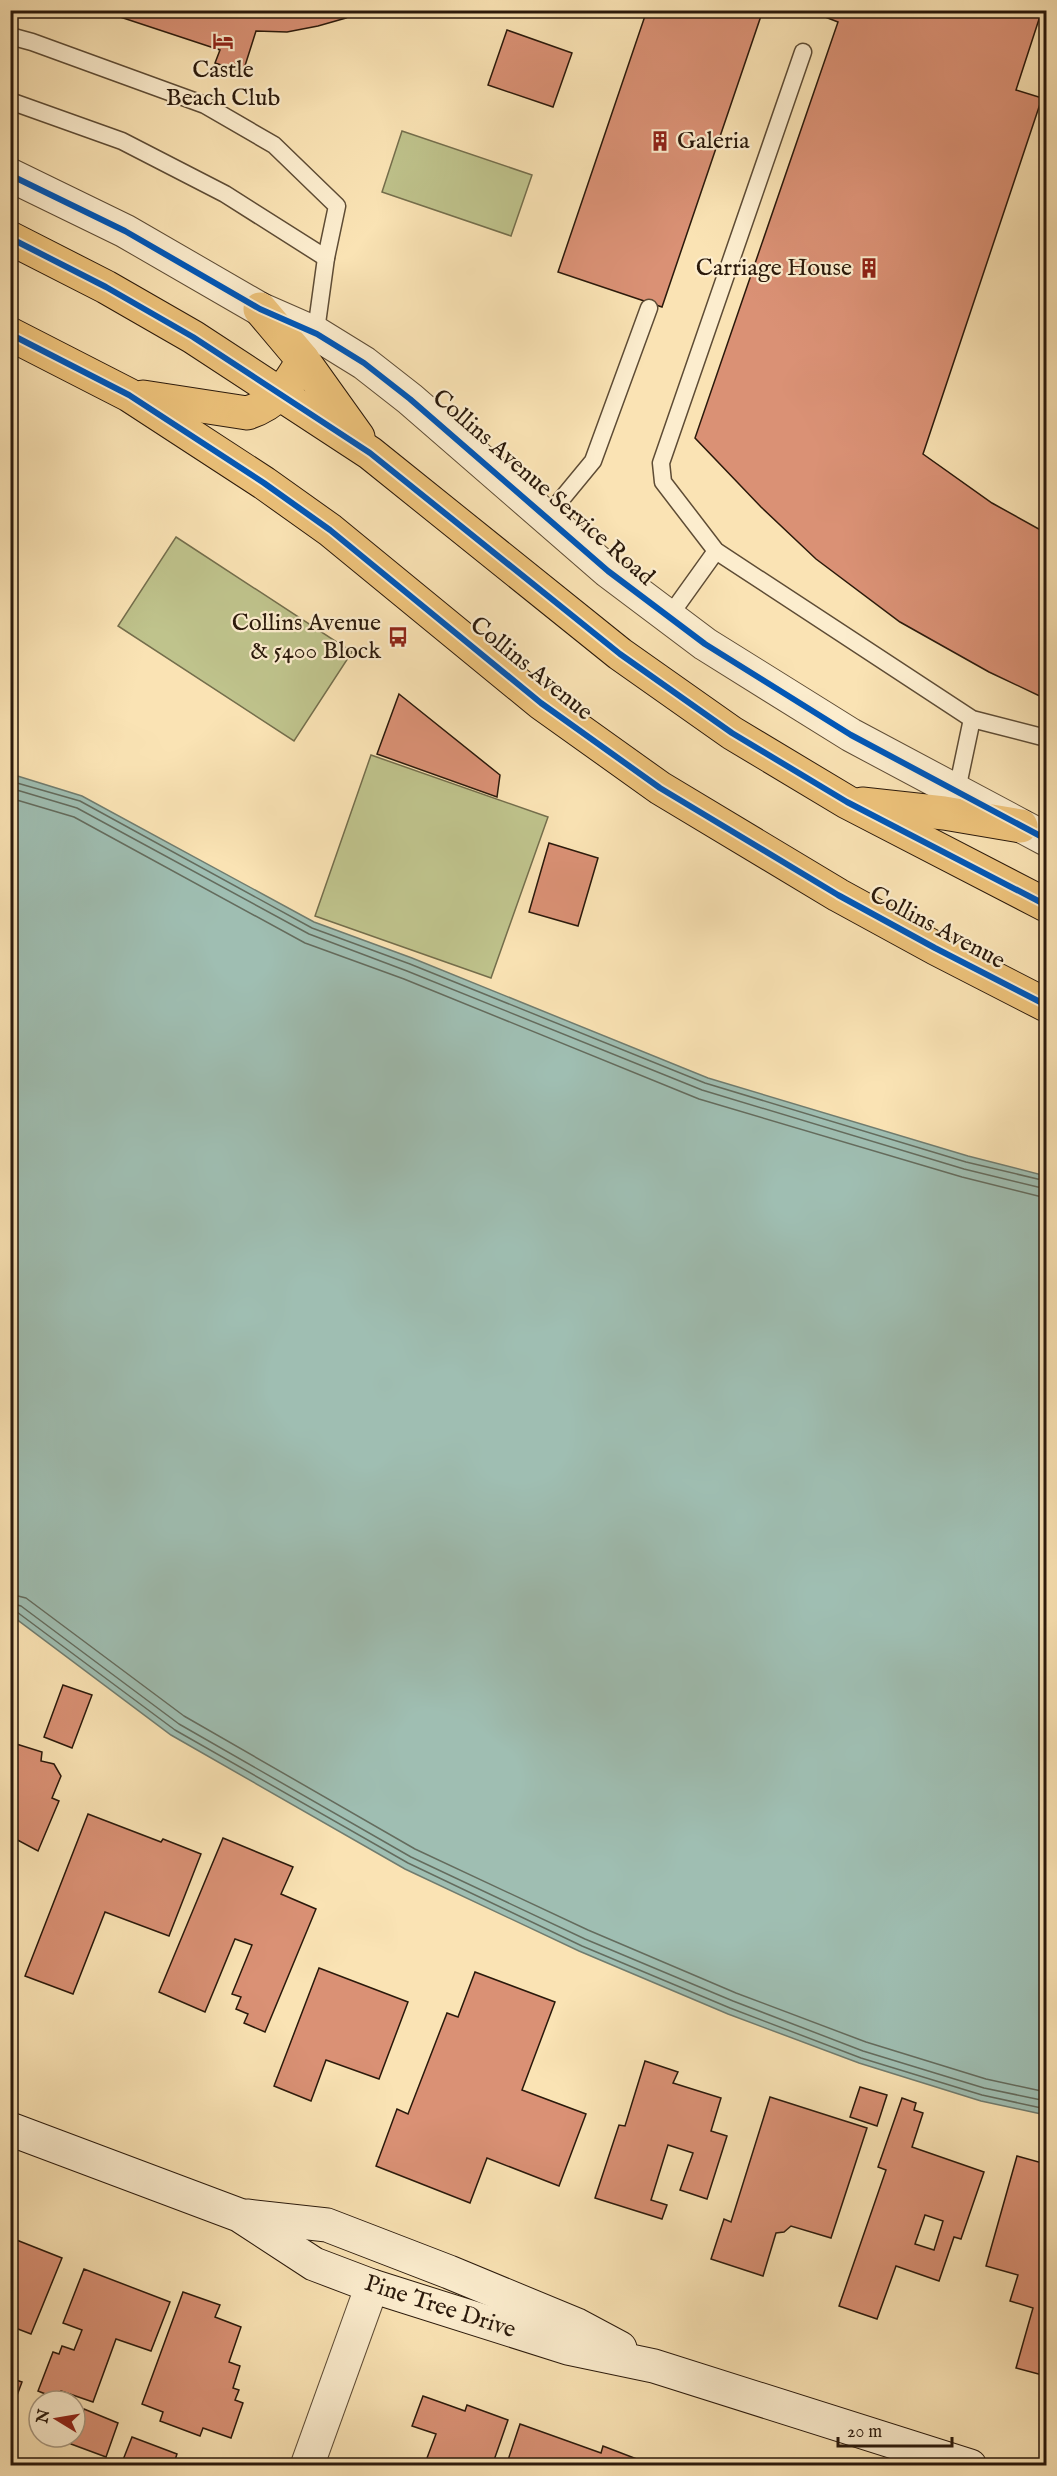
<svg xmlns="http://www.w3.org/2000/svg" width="1057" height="2476" font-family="'IM FELL English',serif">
  <rect width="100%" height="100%" fill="#fae3b4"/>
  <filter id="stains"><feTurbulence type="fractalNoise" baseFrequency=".00333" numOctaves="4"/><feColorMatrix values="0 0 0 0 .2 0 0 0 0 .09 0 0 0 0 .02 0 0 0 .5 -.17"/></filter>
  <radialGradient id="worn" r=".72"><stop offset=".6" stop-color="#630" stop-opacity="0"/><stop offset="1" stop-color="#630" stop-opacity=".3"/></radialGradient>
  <g fill="#bfc38c" stroke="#746e4c" stroke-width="1.5">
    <polygon points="402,131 532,175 511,236 382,192"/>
    <polygon points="176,537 352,652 294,741 118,626"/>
    <polygon points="371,755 548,817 491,978 315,916"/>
  </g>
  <polygon fill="#9fbeb2" stroke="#707c6f" stroke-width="1.5" points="11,774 82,796 314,922 412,958 708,1078 968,1156 1046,1176 1046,2115 981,2101 859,2063 728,2014 579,1951 405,1869 171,1735 11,1615"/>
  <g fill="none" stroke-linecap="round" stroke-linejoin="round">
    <g stroke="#646c5e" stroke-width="1.5">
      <polyline points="10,781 80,801 312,928 410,964 705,1083 966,1162 1046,1181"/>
      <polyline points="10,788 77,808 309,934 407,971 702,1090 964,1169 1046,1189"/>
      <polyline points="10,798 74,817 305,943 404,979 699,1099 962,1177 1046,1198"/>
      <polyline points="10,1594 26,1598 184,1716 415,1849 588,1930 736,1993 866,2042 986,2079 1046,2092"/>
      <polyline points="10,1603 21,1606 179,1724 411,1857 585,1939 733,2001 863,2051 984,2088 1046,2101"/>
      <polyline points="10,1610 17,1612 175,1730 408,1863 582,1946 730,2008 861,2058 982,2095 1046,2109"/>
    </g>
  </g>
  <g fill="#da9175" stroke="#2a190b" stroke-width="1.5" fill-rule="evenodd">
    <polygon points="99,10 358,10 346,18 318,26 287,32 256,31 243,72 215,63 220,50"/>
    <polygon points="647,10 763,10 662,307 558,272"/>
    <polygon points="807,10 1042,10 1016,90 1042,98 923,454 992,503 1046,533 1046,699 989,672 900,622 816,559 761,507 695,438 838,22"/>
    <polygon points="507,30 572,53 553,107 488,85"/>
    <polygon points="399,694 500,775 497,797 377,754"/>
    <polygon points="549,843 598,858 578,926 529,912"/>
    <polygon points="63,1685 92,1695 72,1748 44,1737"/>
    <polygon points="10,1742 42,1752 41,1761 54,1764 61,1776 52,1798 59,1801 38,1851 10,1836"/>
    <polygon points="88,1814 161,1842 163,1839 201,1854 169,1936 105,1912 73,1994 25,1976"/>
    <polygon points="223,1838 293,1867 281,1894 316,1909 265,2032 244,2023 248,2014 236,2009 241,1997 232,1994 252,1945 235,1939 205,2012 159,1992"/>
    <polygon points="319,1968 408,2002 379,2079 326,2060 311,2101 274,2086"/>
    <polygon points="475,1972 555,2002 522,2090 586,2114 559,2186 487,2158 470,2203 376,2166 397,2109 408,2114 447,2013 458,2017"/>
    <polygon points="645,2061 678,2072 673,2083 721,2098 711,2131 727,2136 707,2199 680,2190 693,2153 668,2145 651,2200 667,2205 662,2219 595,2198 619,2125 625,2126"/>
    <polygon points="860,2087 887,2095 877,2126 850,2117"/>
    <polygon points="770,2097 867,2128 831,2238 791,2226 784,2232 776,2233 763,2276 711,2259 724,2219 731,2222"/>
    <path d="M902,2098l14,5 -2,7 9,3 -11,34 72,25 -23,67 -7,-2 -15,44 -43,-15 -19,53 -38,-13 47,-136 -8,-3zM925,2215l18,6 -9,29 -19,-6z"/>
    <polygon points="1017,2156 1046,2164 1046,2376 1016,2368 1033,2308 1010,2301 1018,2275 986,2266"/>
    <polygon points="14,2239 62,2258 31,2334 10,2326 10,2248"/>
    <polygon points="84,2269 170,2302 151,2351 116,2339 93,2402 61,2391 58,2399 38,2391 53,2352 59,2354 62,2346 74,2350 82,2330 63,2323"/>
    <polygon points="183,2292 220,2305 215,2317 241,2327 229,2362 240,2366 233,2388 239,2390 235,2400 243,2403 231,2438 203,2428 200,2436 160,2421 163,2412 142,2404"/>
    <polygon points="10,2378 22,2382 10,2414"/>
    <polygon points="423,2396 465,2411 467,2405 508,2420 492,2466 424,2466 436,2434 412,2426"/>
    <polygon points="84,2409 118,2423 106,2457 71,2444"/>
    <polygon points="520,2424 601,2453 603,2446 655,2466 506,2466"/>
    <polygon points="132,2437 177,2454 173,2466 121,2465"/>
  </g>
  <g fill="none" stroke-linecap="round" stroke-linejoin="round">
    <g stroke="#5e4c35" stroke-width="19">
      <g id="service">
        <polyline points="10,36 32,42 205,105 274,145 337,206 326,258 315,338"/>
        <polyline points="803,52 661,463 663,482 716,551 972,719 1046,738"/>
        <polyline points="10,101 122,141 225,194 326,258"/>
        <polyline points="546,518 593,461 649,308"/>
        <polyline points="668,618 716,551"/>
        <polyline points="957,790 972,719"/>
      </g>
    </g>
    <g stroke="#5e4c35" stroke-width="35">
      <polyline id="minor" points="307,2466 372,2286"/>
    </g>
    <g stroke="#5e4c35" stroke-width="35">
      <polyline id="tertiary" points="10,175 125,231 260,309 317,334 364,363 410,399 608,571 705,644 851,735 1046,839"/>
    </g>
    <g stroke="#2a190b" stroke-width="35">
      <g id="secondary">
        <polyline points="10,2129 239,2215 314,2264 372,2286 568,2348 654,2366 970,2466"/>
        <polyline points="247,2216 327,2225 449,2272 577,2325 620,2348"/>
      </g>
    </g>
    <g stroke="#2a190b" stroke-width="35">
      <g id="primary">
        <polyline points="10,238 106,287 193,337 370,453 620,654 732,733 847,802 1046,905"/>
        <polyline points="260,309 303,360 358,437"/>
        <polyline points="10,334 129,395 264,483 330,530 541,703 660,788 838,895 935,948 1046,1005"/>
        <path d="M143,397l104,16c29,-9 42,-28 56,-53"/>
        <polyline points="862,804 944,813 1021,826"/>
      </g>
    </g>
    <use href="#service" stroke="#fcedce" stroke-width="16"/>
    <use href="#minor" stroke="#fcedce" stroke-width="33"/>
    <use href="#tertiary" stroke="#fcedce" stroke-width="33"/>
    <use href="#secondary" stroke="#fcedce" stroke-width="33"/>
    <use href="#primary" stroke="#edc27a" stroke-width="33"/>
    <g stroke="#fcedce" stroke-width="10">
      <g id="cycleway">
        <polyline points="10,175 125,231 260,309 317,334 364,363 410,399 608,571 705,644 851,735 1046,839"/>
        <polyline points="10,238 106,287 193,337 370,453 620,654 732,733 847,802 1046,905"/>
        <polyline points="10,334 129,395 264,483 330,530 541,703 660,788 838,895 935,948 1046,1005"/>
      </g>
    </g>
    <use href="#cycleway" stroke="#0057b8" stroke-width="6"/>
  </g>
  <defs>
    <g id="hotel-bare" transform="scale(1.62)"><path d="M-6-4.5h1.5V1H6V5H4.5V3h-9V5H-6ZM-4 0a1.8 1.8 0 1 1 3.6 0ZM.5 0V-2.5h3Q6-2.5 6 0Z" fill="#8f2418" stroke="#fcedce" stroke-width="2.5" paint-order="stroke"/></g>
    <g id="building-bare" transform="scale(1.62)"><path d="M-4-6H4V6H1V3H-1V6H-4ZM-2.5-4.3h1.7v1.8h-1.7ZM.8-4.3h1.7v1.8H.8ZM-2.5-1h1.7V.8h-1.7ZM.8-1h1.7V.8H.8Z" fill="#8f2418" stroke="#fcedce" stroke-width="2.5" paint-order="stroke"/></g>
    <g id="bus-bare" transform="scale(1.62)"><path d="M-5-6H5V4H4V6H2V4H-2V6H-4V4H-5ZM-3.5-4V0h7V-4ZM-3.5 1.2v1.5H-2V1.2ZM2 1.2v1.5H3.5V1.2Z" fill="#8f2418" stroke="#fcedce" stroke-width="2.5" paint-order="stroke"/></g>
  </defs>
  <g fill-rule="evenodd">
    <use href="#hotel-bare" x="223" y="41"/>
    <use href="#building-bare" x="660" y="141"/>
    <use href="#building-bare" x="869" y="268"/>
    <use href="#bus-bare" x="398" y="637"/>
  </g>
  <g text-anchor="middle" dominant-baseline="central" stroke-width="4.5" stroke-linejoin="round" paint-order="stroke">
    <g font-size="24" fill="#2a190b" stroke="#fcedce" text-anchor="end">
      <text x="223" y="70" text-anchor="middle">Castle<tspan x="223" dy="28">Beach Club</tspan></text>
      <text x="677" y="141" text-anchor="start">Galeria</text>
      <text x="852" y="268">Carriage House</text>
      <text x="381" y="623">Collins Avenue<tspan x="381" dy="28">&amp; 5400 Block</tspan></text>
    </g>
    <g font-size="24" fill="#2a190b" stroke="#fcedce">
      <text transform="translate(543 488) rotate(41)">Collins Avenue Service Road</text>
      <text transform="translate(531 669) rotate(39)">Collins Avenue</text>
      <text transform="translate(937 928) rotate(28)">Collins Avenue</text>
      <text transform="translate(440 2307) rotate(18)">Pine Tree Drive</text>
    </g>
  </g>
  <rect width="1057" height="2476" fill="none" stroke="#fae3b4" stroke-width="36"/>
  <rect x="12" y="12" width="1033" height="2452" fill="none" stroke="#2a190b" stroke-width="3"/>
  <rect x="18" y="18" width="1021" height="2440" fill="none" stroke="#2a190b" stroke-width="1.5"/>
  <g transform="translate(57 2419) rotate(281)"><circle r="28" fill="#fcedce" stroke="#a89880" stroke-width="1.5"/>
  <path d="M0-4.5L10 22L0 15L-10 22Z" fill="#8f2418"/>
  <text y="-9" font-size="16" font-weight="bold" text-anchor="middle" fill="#2a190b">N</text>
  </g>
  <path d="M838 2437v9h114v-9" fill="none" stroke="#2a190b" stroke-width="3"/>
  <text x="847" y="2437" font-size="18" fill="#2a190b" stroke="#fcedce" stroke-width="4.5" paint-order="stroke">20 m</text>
  <rect width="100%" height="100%" filter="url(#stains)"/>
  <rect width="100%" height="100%" fill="url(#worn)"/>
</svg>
